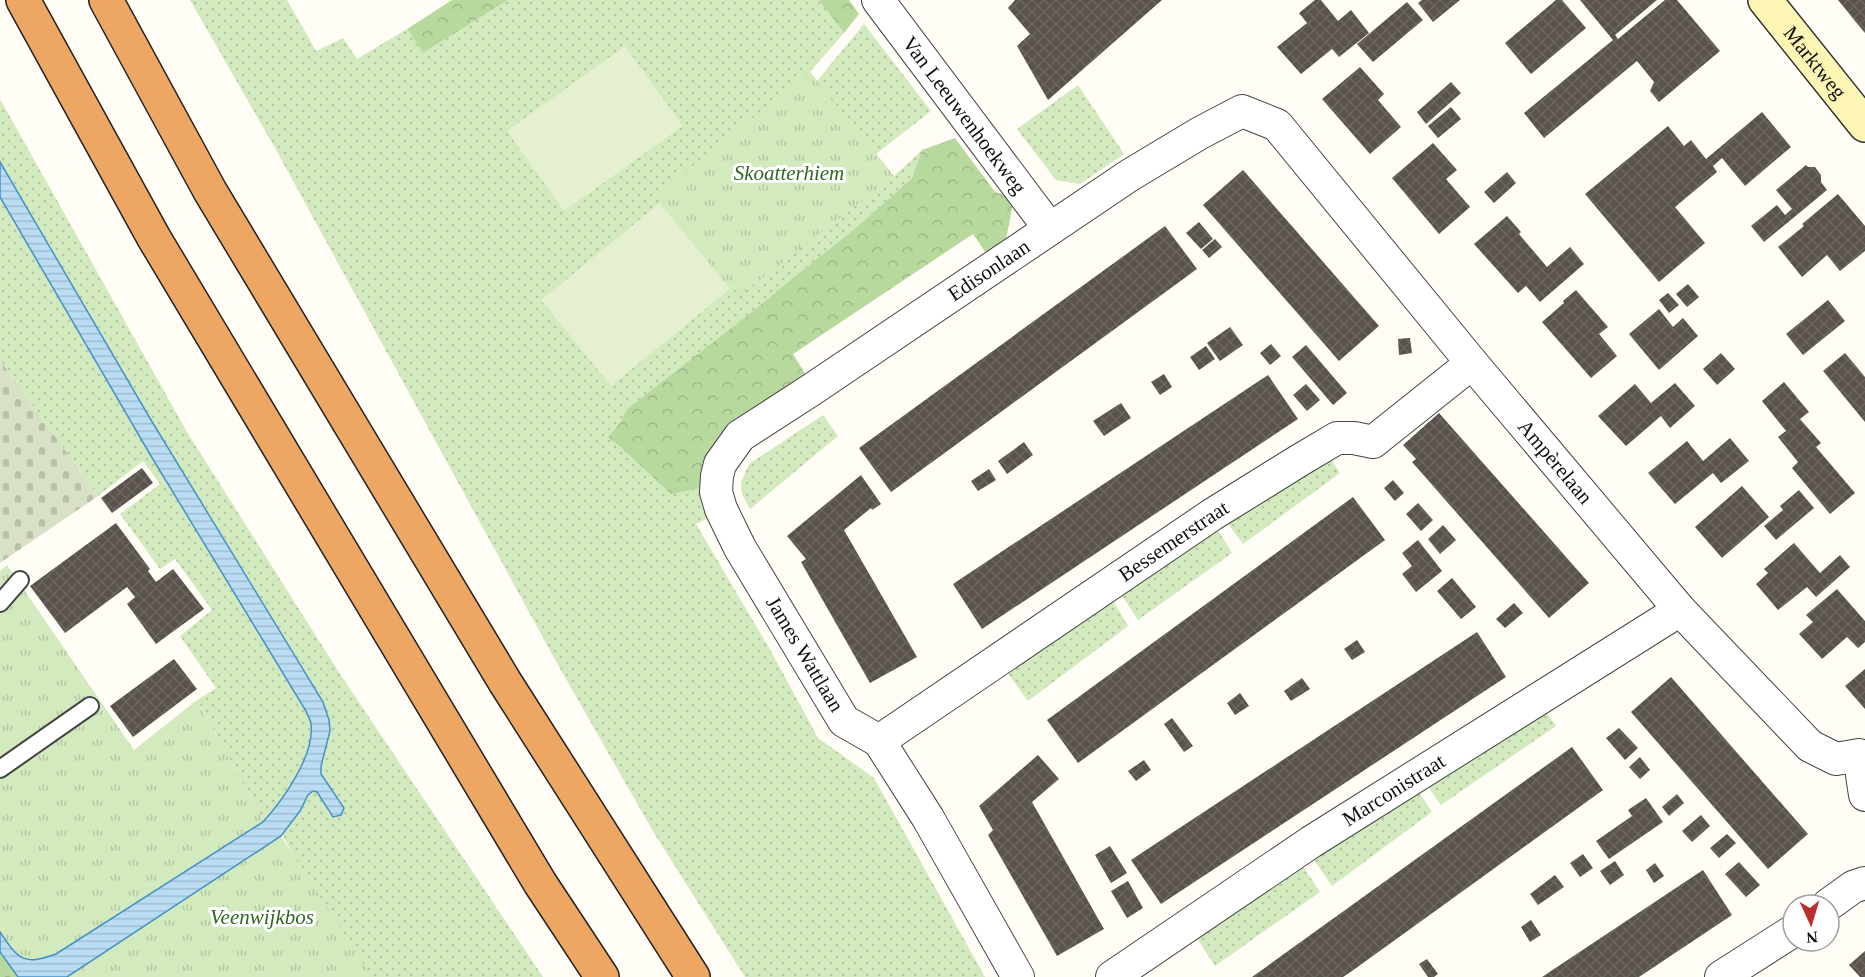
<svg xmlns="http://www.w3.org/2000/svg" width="1865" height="977" font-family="Georgia,serif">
  <defs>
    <pattern id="grass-dots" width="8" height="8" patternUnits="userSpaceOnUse" patternTransform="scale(1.5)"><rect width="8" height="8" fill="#d3e9be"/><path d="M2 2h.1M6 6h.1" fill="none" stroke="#b4c7a2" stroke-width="1.8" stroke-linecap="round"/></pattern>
    <pattern id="forest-crowns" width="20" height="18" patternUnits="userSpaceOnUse" patternTransform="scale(1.5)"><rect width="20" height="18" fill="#b7d99e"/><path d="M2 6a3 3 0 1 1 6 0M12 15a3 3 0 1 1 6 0" fill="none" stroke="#9cb987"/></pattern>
    <pattern id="cemetery-stones" width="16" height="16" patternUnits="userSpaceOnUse" patternTransform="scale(1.5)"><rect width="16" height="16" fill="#d7e1c5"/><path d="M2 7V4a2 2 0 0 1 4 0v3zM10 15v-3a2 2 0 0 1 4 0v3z" fill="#b8c0a8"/></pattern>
    <pattern id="park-tufts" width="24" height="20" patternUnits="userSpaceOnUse" patternTransform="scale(1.5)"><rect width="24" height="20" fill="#d3e9be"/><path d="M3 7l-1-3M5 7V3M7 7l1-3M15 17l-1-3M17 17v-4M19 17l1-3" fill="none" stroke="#b4c7a2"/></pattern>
    <pattern id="water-rules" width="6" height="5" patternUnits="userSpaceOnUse" patternTransform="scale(1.5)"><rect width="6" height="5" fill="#bbddf4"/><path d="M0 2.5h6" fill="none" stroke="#a0bdd0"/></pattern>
    <pattern id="building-cross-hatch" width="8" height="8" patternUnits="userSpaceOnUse" patternTransform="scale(1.5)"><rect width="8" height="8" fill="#59524d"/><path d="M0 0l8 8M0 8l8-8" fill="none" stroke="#6c6662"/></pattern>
  </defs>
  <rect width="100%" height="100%" fill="#fffdf5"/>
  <g fill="url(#grass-dots)">
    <polygon points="190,0 287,0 316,51 343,38 357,59 407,29 423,53 508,0 819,0 844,33 810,72 817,81 864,24 931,111 876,154 894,176 922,150 912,178 857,227 794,277 758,307 627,409 620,423 608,437 623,449 701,488 709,518 696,524 772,653 818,738 874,778 985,977 745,977 654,833 558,665 275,148"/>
    <polygon points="1078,85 1124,154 1080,184 1056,180 1017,129"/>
    <path d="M0,99l187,333 153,242 203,303h-184l-77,-143 18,-23 8,-16 5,-4c9,2 12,14 16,22l15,-5 -23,-34v-8l9,-35 -179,-311 -151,-258z"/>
    <path d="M0,197l151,259 155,255c1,4 5,9 5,13 4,32 -28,76 -47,98l-67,-122 19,-12 -36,-52 32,-26 -37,-51 -15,10 -40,-55 40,-30 -17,-23 -45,35 -98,-136z"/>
    <polygon points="823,415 838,436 750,509 742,494 741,483 749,464"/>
    <polygon points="1329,456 1340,473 1243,544 1226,521"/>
    <polygon points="1216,527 1232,553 1138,620 1119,591"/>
    <polygon points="1110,596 1128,626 1028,701 1003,667"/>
    <polygon points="1541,704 1556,726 1441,805 1424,781"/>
    <polygon points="1415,787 1432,812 1332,886 1310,854"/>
    <polygon points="1300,862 1320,892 1215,966 1194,934"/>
  </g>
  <g fill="url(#forest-crowns)">
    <polygon points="452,0 508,0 423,53 407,29"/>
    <polygon points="819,0 849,0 859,14 844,33"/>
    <path d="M955,138l40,54 13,4 5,7 -8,42 -17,11 -15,-22 -180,120 13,21c-24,16 -77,46 -92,69 -8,13 -10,30 -13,44l-30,6 -48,-45 -15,-12 12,-14 7,-14 131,-102 36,-30 63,-50 55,-49 10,-28z"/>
    <polygon points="0,952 18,977 0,977"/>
  </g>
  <polygon fill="url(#cemetery-stones)" points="0,360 98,496 0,563"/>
  <g fill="url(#park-tufts)">
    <polygon points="810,72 894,176 744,292 730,289 660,203 660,192"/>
    <path d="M7,565l127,185 63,-50 67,122 -208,132c-33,12 -38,5 -56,-22v-361z"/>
    <polygon points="281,836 372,977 49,977"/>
  </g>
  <g fill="#e4f0d0">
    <polygon points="625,46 683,126 564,211 507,131"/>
    <polygon points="660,203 730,289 611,386 541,300"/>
  </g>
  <path fill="url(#water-rules)" stroke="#4591c9" stroke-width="1.5" d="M0,162l151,258 172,282 6,18 1,11 -9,35v8l23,34 -3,7 -8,2 -16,-25 -4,-1 -5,4 -8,16 -19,25 -214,141h-49l-18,-25v-20c18,27 23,34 56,22l207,-132c20,-22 52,-67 48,-98 0,-4 -4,-9 -5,-13l-155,-255 -151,-259z"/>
  <g fill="url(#building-cross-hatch)">
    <polygon points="1015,0 1162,0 1048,100 1017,46 1030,34 1008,8"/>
    <polygon points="1315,0 1321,0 1338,21 1351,10 1369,33 1339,57 1332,49 1301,74 1277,47 1307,23 1299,13"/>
    <polygon points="1422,0 1460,0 1433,22 1418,3"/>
    <polygon points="1556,0 1562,0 1586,28 1531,74 1505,43"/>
    <polygon points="1580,0 1657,0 1615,35 1618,39 1665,0 1677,0 1720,51 1659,102 1650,91 1654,82 1637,61 1544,138 1524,113 1613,40"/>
    <polygon points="1838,0 1865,0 1865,33 1855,21"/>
    <polygon points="1407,2 1423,20 1373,62 1357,44"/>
    <polygon points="1360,67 1384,94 1378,100 1401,127 1370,154 1322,99"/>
    <polygon points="1451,82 1461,93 1426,124 1417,112"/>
    <polygon points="1451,107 1461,119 1438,138 1428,126"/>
    <polygon points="1762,112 1791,147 1745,186 1722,158 1713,166 1717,172 1675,207 1705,243 1659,282 1585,194 1668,126 1684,146 1691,140 1706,159"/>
    <polygon points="1433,143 1457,170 1446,179 1470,207 1439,234 1392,178"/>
    <polygon points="1806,165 1808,167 1815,167 1821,175 1821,182 1827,190 1764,242 1751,226 1777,205 1785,215 1792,209 1776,190"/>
    <polygon points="1243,170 1379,326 1339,361 1203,205"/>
    <polygon points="1507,172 1516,183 1494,203 1484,192"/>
    <polygon points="1838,194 1865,226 1865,251 1840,271 1827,255 1802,277 1778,247 1804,226 1802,224"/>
    <polygon points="1507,216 1521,232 1519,234 1547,267 1570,247 1584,264 1540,302 1526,286 1518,293 1474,244"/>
    <polygon points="1199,222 1213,239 1201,249 1186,233"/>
    <polygon points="1165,226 1197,269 891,492 859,448"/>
    <polygon points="1215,239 1222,247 1209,258 1202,250"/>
    <polygon points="1688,284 1699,297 1687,307 1676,294"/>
    <polygon points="1576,290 1608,327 1599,334 1617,356 1591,378 1542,322 1564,303 1563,301"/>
    <polygon points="1668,293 1679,305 1669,313 1659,300"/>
    <polygon points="1828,300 1845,321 1803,355 1786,334"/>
    <polygon points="1659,309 1673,327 1683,318 1698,336 1659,370 1629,334"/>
    <polygon points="1230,327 1243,345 1220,361 1207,343"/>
    <polygon points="1408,338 1410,338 1412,353 1399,355 1398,339"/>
    <polygon points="1271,344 1281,356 1270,365 1260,353"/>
    <polygon points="1306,345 1347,393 1333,405 1292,357"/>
    <polygon points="1206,346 1215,359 1199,370 1190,357"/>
    <polygon points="1721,353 1735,369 1717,385 1703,369"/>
    <polygon points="1845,353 1865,377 1865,422 1823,371"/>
    <polygon points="1164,374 1172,387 1160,395 1151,382"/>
    <polygon points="1268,375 1298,419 982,629 953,584"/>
    <polygon points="1784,382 1809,412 1800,419 1821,443 1816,447 1855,493 1830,514 1792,468 1798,462 1778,437 1786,431 1762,401"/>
    <polygon points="1675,383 1695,406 1670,428 1661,416 1626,446 1598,416 1635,384 1651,403"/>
    <polygon points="1306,384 1320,400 1307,411 1293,395"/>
    <polygon points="1121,403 1131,418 1104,436 1093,421"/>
    <polygon points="1439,413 1589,583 1549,618 1412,462 1416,459 1403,445"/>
    <polygon points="1730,438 1749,461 1721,483 1713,473 1675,504 1648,473 1687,441 1703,461"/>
    <polygon points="1024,442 1033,455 1007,474 998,461"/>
    <polygon points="142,468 153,483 112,513 101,498"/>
    <polygon points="989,469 996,480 978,491 971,481"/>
    <polygon points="861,475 881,504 872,510 871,508 844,530 917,657 870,683 801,562 806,559 787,536"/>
    <polygon points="1393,480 1404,493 1395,501 1384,488"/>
    <polygon points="1742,486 1769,517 1722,558 1695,527"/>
    <polygon points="1799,490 1814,508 1776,540 1764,526 1783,510 1780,506"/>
    <polygon points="1353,497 1385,540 1078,763 1047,720"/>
    <polygon points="1418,503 1433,520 1421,531 1406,514"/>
    <polygon points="116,523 150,569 148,571 156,582 173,569 204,609 156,644 127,604 135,597 127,587 65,633 30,586"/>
    <polygon points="1443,525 1456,540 1440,554 1428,539"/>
    <polygon points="1418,540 1442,571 1416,592 1402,574 1412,566 1402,553"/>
    <polygon points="1794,543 1820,573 1840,555 1850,567 1816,597 1807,587 1778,610 1756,584 1768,573 1764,569"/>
    <polygon points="1452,578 1476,607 1461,619 1437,591"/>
    <polygon points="1837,589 1865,621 1865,642 1858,648 1847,637 1822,659 1799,634 1813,622 1806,615"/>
    <polygon points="1514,603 1523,613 1505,628 1496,619"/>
    <polygon points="1477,632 1506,677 1161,904 1131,860"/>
    <polygon points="1357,640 1365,652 1352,660 1344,649"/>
    <polygon points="174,659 197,689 133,737 110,706"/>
    <polygon points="1865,669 1865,709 1845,686"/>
    <polygon points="1671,677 1808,834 1768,869 1631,712"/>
    <polygon points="1302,678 1310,689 1291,701 1284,691"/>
    <polygon points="1240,693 1249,706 1235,715 1227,703"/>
    <polygon points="1172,718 1193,746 1184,752 1164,724"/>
    <polygon points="1619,728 1638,748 1625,760 1606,738"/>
    <polygon points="1572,747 1603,790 1352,971 1343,977 1252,977"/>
    <polygon points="1038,755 1059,779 1032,802 1104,929 1057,956 988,835 993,830 979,806"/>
    <polygon points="1640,757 1650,770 1640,779 1629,767"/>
    <polygon points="1144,760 1151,770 1136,781 1128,771"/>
    <polygon points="1677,794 1684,803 1669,816 1662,807"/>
    <polygon points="1646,798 1663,822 1609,859 1596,841 1632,816 1628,810"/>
    <polygon points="1701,815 1710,826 1692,842 1682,831"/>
    <polygon points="1727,834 1736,843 1719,858 1710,848"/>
    <polygon points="1110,846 1127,873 1111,883 1095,855"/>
    <polygon points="1583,854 1593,868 1580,877 1570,863"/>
    <polygon points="1615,861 1624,875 1610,885 1600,871"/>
    <polygon points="1739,862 1760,885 1746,897 1725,874"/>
    <polygon points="1655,863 1664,876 1654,883 1646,870"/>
    <polygon points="1703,870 1732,915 1639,977 1542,977"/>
    <polygon points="1555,875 1564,887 1538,905 1530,894"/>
    <polygon points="1128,881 1143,908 1127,918 1111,891"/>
    <polygon points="1531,920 1541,935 1530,942 1521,927"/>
    <polygon points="1865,951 1865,977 1860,977 1849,965"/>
    <polygon points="1427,959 1438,974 1434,977 1428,977 1419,964"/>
  </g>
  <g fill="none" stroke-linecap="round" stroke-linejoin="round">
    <g stroke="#444" stroke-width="20">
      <g id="lane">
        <polyline points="0,603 20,580"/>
        <polyline points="0,769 90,706"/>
      </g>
    </g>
    <g stroke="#444" stroke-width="34">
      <g id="street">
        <path id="s1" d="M878,0l172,229"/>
        <path id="s2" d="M879,741l334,-227 87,-54 37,-22h17l19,4 99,-79"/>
        <polyline points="1828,905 1853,887 1865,883"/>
        <path id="s3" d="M1018,977l-90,-159 -49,-77 -35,-20 -104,-173 -19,-39 -5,-17 1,-16 3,-12 20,-28 71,-46 319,-215 70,-42 42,-22 35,14 195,238 208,247 130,136 26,13 23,-4 6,40"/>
        <path id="s4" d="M1112,977l199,-135 369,-232"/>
        <polyline points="1721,977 1793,931"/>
      </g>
    </g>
    <g stroke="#333" stroke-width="36">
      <g id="secondary">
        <path id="s5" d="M1765,0l100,125"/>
      </g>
    </g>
    <g stroke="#222" stroke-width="36">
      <g id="highway">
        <polyline points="23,0 154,238 540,883 602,977"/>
        <polyline points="106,0 210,191 505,682 693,977"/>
      </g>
    </g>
    <use href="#lane" stroke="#fff" stroke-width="16"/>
    <use href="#street" stroke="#fff" stroke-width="32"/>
    <use href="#secondary" stroke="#fcf5b3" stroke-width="33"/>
    <use href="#highway" stroke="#eea663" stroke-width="33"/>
  </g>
  <g text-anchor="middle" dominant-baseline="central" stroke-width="6" stroke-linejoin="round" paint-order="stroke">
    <g font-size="21" fill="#111" stroke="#fff">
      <text stroke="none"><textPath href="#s5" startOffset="80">Marktweg</textPath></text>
      <text stroke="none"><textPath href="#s1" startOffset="144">Van Leeuwenhoekweg</textPath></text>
      <text stroke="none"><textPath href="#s3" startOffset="939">Edisonlaan</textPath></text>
      <text stroke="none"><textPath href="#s3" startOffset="1713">Ampèrelaan</textPath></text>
      <text stroke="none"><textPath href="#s2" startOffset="356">Bessemerstraat</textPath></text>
      <text transform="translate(805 654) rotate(59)">James Wattlaan</text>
      <text stroke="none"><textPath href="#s4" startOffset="338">Marconistraat</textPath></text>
    </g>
    <g font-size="21" font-style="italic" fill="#2f6722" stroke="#fff">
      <text x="789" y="173">Skoatterhiem</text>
      <text x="262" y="917">Veenwijkbos</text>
    </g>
  </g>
  <g transform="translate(1811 923) rotate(176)"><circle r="28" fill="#ffffff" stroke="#a0a0a0" stroke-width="1.5"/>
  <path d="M0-4.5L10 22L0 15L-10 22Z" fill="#bd2d30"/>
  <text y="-9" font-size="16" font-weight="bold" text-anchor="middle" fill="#111111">N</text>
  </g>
</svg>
